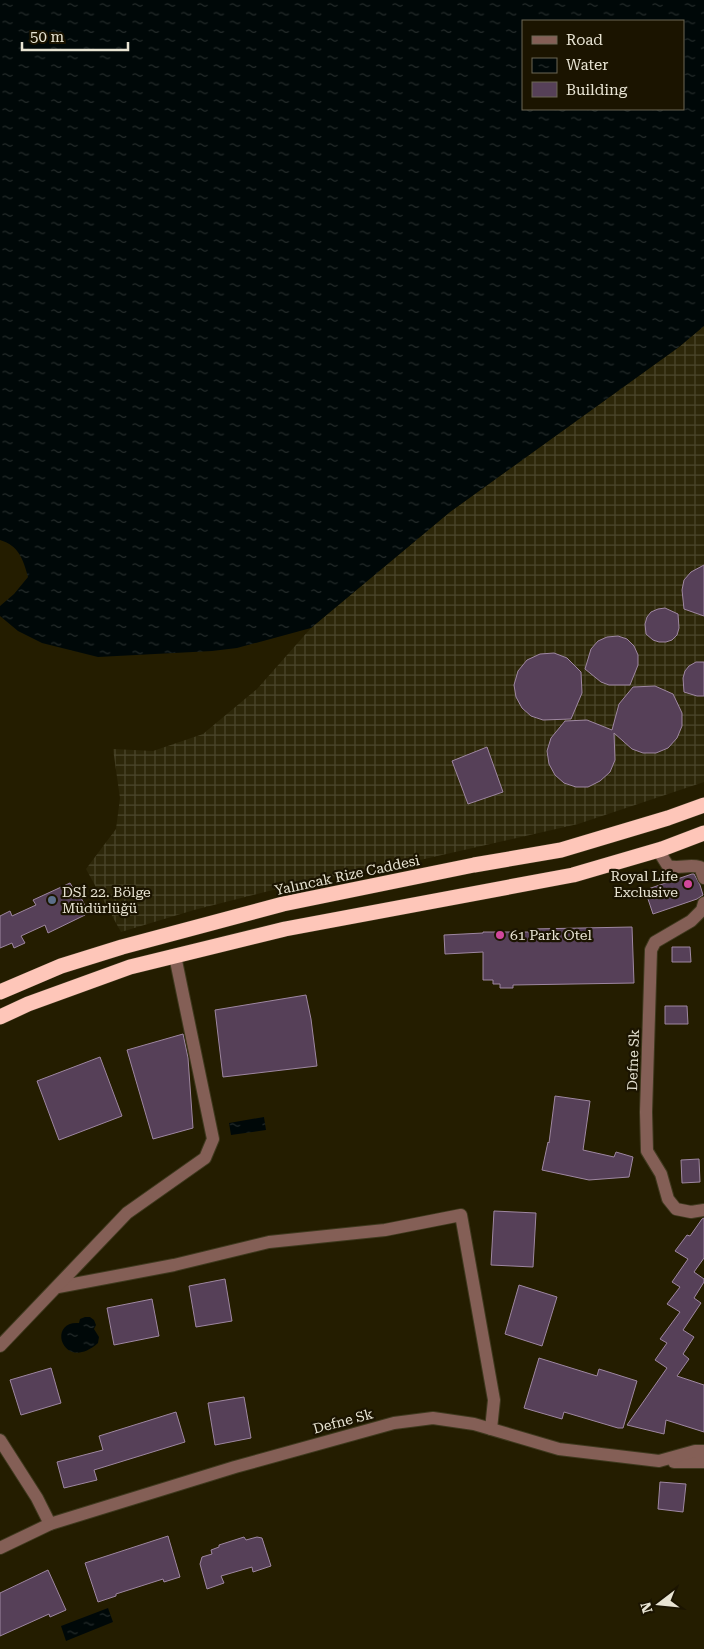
<svg xmlns="http://www.w3.org/2000/svg" width="704" height="1649" font-family="'Roboto Serif',serif">
  <defs>
    <pattern id="industrial-grid" width="8" height="8" patternUnits="userSpaceOnUse" patternTransform="scale(1.25)"><rect width="8" height="8" fill="#2d2709"/><path d="M0 4h8M4 0v8" fill="none" stroke="#4b462c"/></pattern>
    <pattern id="water-ripples" width="26" height="14" patternUnits="userSpaceOnUse" patternTransform="scale(1.25)"><rect width="26" height="14" fill="#000808"/><path d="M2 4q2-2 4 0t4 0M15 11q2-2 4 0t4 0" fill="none" stroke="#252c2b"/></pattern>
  </defs>
  <rect width="100%" height="100%" fill="#241d00"/>
  <polygon fill="url(#industrial-grid)" points="704,326 704,782 578,824 420,860 277,889 194,910 121,932 86,869 116,829 120,798 113,749 153,751 203,734 257,689 311,628 450,512 679,347"/>
  <g fill="url(#water-ripples)" fill-rule="evenodd">
    <path d="M0,0h704v326l-25,21 -229,165 -139,116 -74,20 -25,3 -114,6 -56,-14 -24,-12 -18,-15v-10l14,-12 14,-17c-5,-18 -9,-31 -28,-37zM523,21h160v88h-160z"/>
    <polygon points="264,1117 266,1130 231,1135 229,1123"/>
    <path d="M85,1317h5l4,3 2,5 -2,4 5,8 -1,6c-35,31 -52,-23 -19,-20l1,-4z"/>
    <polygon points="108,1608 113,1622 66,1641 61,1626"/>
  </g>
  <g fill="#564058" stroke="#9e87a1">
    <polygon points="704,565 704,616 684,609 682,590 684,580 691,572"/>
    <polygon points="665,608 678,614 679,628 677,635 672,640 666,642 659,642 653,640 646,634 645,624 647,617 651,612 658,609"/>
    <polygon points="618,636 627,639 634,646 638,655 638,665 630,685 609,685 601,682 585,669 591,649 598,641 607,637"/>
    <polygon points="554,653 567,658 581,672 582,693 571,719 543,720 531,716 522,708 516,697 514,685 518,671 527,660 540,654"/>
    <polygon points="696,662 704,662 704,696 697,696 684,692 683,678 685,671 689,666"/>
    <polygon points="655,686 673,694 682,713 682,726 677,738 668,748 656,753 643,753 632,749 614,733 615,760 610,772 600,781 588,787 576,787 564,783 555,775 549,764 547,751 551,738 565,721 587,720 612,730 619,704 633,687"/>
    <polygon points="487,747 503,792 468,804 452,761"/>
    <polygon points="692,874 694,874 700,885 703,895 697,899 653,914 645,890"/>
    <polygon points="70,883 73,888 76,887 85,906 82,908 85,915 48,933 45,925 21,936 25,943 14,948 12,943 0,948 0,916 10,911 12,916 36,905 33,900"/>
    <polygon points="632,927 634,983 513,985 513,988 500,988 500,984 493,984 493,980 483,980 483,952 445,954 444,935 483,933 483,932 533,932 532,929"/>
    <polygon points="672,947 690,947 691,962 672,962"/>
    <polygon points="306,995 311,1019 317,1066 223,1077 215,1010"/>
    <polygon points="665,1006 687,1006 688,1024 665,1024"/>
    <polygon points="183,1034 188,1058 193,1128 153,1139 127,1050"/>
    <polygon points="100,1057 122,1116 59,1140 37,1081"/>
    <polygon points="555,1096 590,1101 583,1150 614,1157 616,1152 633,1157 629,1177 589,1180 542,1170 548,1142 549,1143"/>
    <polygon points="699,1159 700,1182 682,1183 681,1160"/>
    <polygon points="494,1211 536,1213 533,1267 491,1265"/>
    <polygon points="704,1218 704,1258 694,1272 704,1279 704,1282 694,1298 701,1303 683,1330 694,1337 683,1354 689,1359 677,1376 704,1385 704,1432 666,1420 664,1434 627,1425 667,1368 655,1360 667,1343 660,1339 680,1312 667,1304 680,1287 672,1282 688,1259 675,1251 687,1235 690,1236 702,1219"/>
    <polygon points="225,1279 232,1321 196,1327 189,1286"/>
    <polygon points="519,1285 557,1297 542,1346 505,1334"/>
    <polygon points="152,1299 159,1336 114,1345 107,1308"/>
    <polygon points="539,1358 597,1376 599,1369 637,1381 623,1428 618,1428 564,1412 562,1419 524,1408"/>
    <polygon points="51,1368 61,1403 21,1415 10,1380"/>
    <polygon points="244,1397 251,1438 215,1445 208,1403"/>
    <polygon points="176,1412 185,1442 94,1470 97,1480 64,1488 57,1462 103,1450 99,1436"/>
    <polygon points="660,1482 686,1484 683,1512 658,1509"/>
    <polygon points="168,1536 180,1577 164,1582 163,1579 116,1594 116,1596 98,1602 85,1563"/>
    <polygon points="244,1537 246,1540 257,1537 262,1538 271,1566 253,1572 252,1567 221,1576 224,1583 207,1589 200,1564 202,1557 212,1554 211,1550 219,1547 219,1545"/>
    <polygon points="48,1570 66,1610 50,1617 49,1614 0,1636 0,1593"/>
  </g>
  <g fill="none" stroke-linecap="round" stroke-linejoin="round">
    <g stroke="#3f391e" stroke-width="14">
      <g id="minor">
        <path d="M658,850l10,16c12,3 20,-2 32,1l4,11"/>
        <polyline points="704,903 702,910 691,921 655,942 651,950 646,1112 647,1151 661,1174 668,1199 676,1209 691,1212 704,1210"/>
        <polyline points="58,1287 174,1265 269,1242 385,1230 461,1215 494,1400 491,1429"/>
        <polyline points="0,1346 127,1213 205,1158 213,1139 175,956"/>
        <polyline points="0,1440 37,1498 50,1524"/>
        <polyline points="674,1462 704,1462"/>
        <polyline points="0,1548 50,1524 235,1467 394,1423 433,1418 474,1424 559,1449 659,1461 695,1451 704,1451"/>
      </g>
    </g>
    <g stroke="#3f391e" stroke-width="16">
      <g id="highway">
        <polyline points="0,992 61,966 122,947 283,904 474,865 561,850 668,818 704,805"/>
        <polyline points="0,1017 28,1004 130,967 285,929 573,875 662,849 704,833"/>
      </g>
    </g>
    <use href="#minor" stroke="#845f56" stroke-width="12"/>
    <use href="#highway" stroke="#fec6b9" stroke-width="15"/>
  </g>
  <g fill="#d1479c" stroke="#1b1400" stroke-width="2">
    <circle cx="688" cy="884" r="5"/>
    <circle cx="500" cy="935" r="5"/>
  </g>
  <circle fill="#5c6f8a" stroke="#1b1400" stroke-width="2" cx="52" cy="900" r="5"/>
  <g text-anchor="middle" dominant-baseline="central" stroke-width="4.5" stroke-linejoin="round" paint-order="stroke">
    <g font-size="14" fill="#e8e4d3" stroke="#1b1400">
      <text transform="translate(347 875) rotate(-12)">Yalıncak Rize Caddesi</text>
      <text transform="translate(633 1060) rotate(-88)">Defne Sk</text>
      <text transform="translate(343 1421) rotate(-15)">Defne Sk</text>
    </g>
    <g font-size="14" fill="#e8e4d3" stroke="#1b1400" text-anchor="start">
      <text x="678" y="876" text-anchor="end">Royal Life<tspan x="678" dy="16">Exclusive</tspan></text>
      <text x="62" y="892">DSİ 22. Bölge<tspan x="62" dy="16">Müdürlüğü</tspan></text>
      <text x="510" y="935">61 Park Otel</text>
    </g>
  </g>
  <rect x="522" y="20" width="162" height="90" fill="#1b1400" stroke="#6d6754"/>
  <rect x="532" y="36" width="25" height="8" fill="#845f56" stroke="#6d6754"/>
  <text x="566" y="45" font-size="15" fill="#e8e4d3">Road</text>
  <rect x="532" y="58" width="25" height="15" fill="url(#water-ripples)" stroke="#6d6754"/>
  <text x="566" y="70" font-size="15" fill="#e8e4d3">Water</text>
  <rect x="532" y="82" width="25" height="15" fill="#564058" stroke="#6d6754"/>
  <text x="566" y="95" font-size="15" fill="#e8e4d3">Building</text>
  <g transform="translate(659 1604) rotate(254)" stroke="#1b1400" stroke-width="4" paint-order="stroke">
  <path d="M0-4L9 19L0 12L-9 19Z" fill="#e8e4d3"/>
  <text y="-8" font-size="14" font-weight="bold" text-anchor="middle" fill="#e8e4d3">N</text>
  </g>
  <path d="M22 42v8h106v-8" fill="none" stroke="#e8e4d3" stroke-width="2.5"/>
  <text x="30" y="42" font-size="15" fill="#e8e4d3" stroke="#1b1400" stroke-width="4" paint-order="stroke">50 m</text>
</svg>
